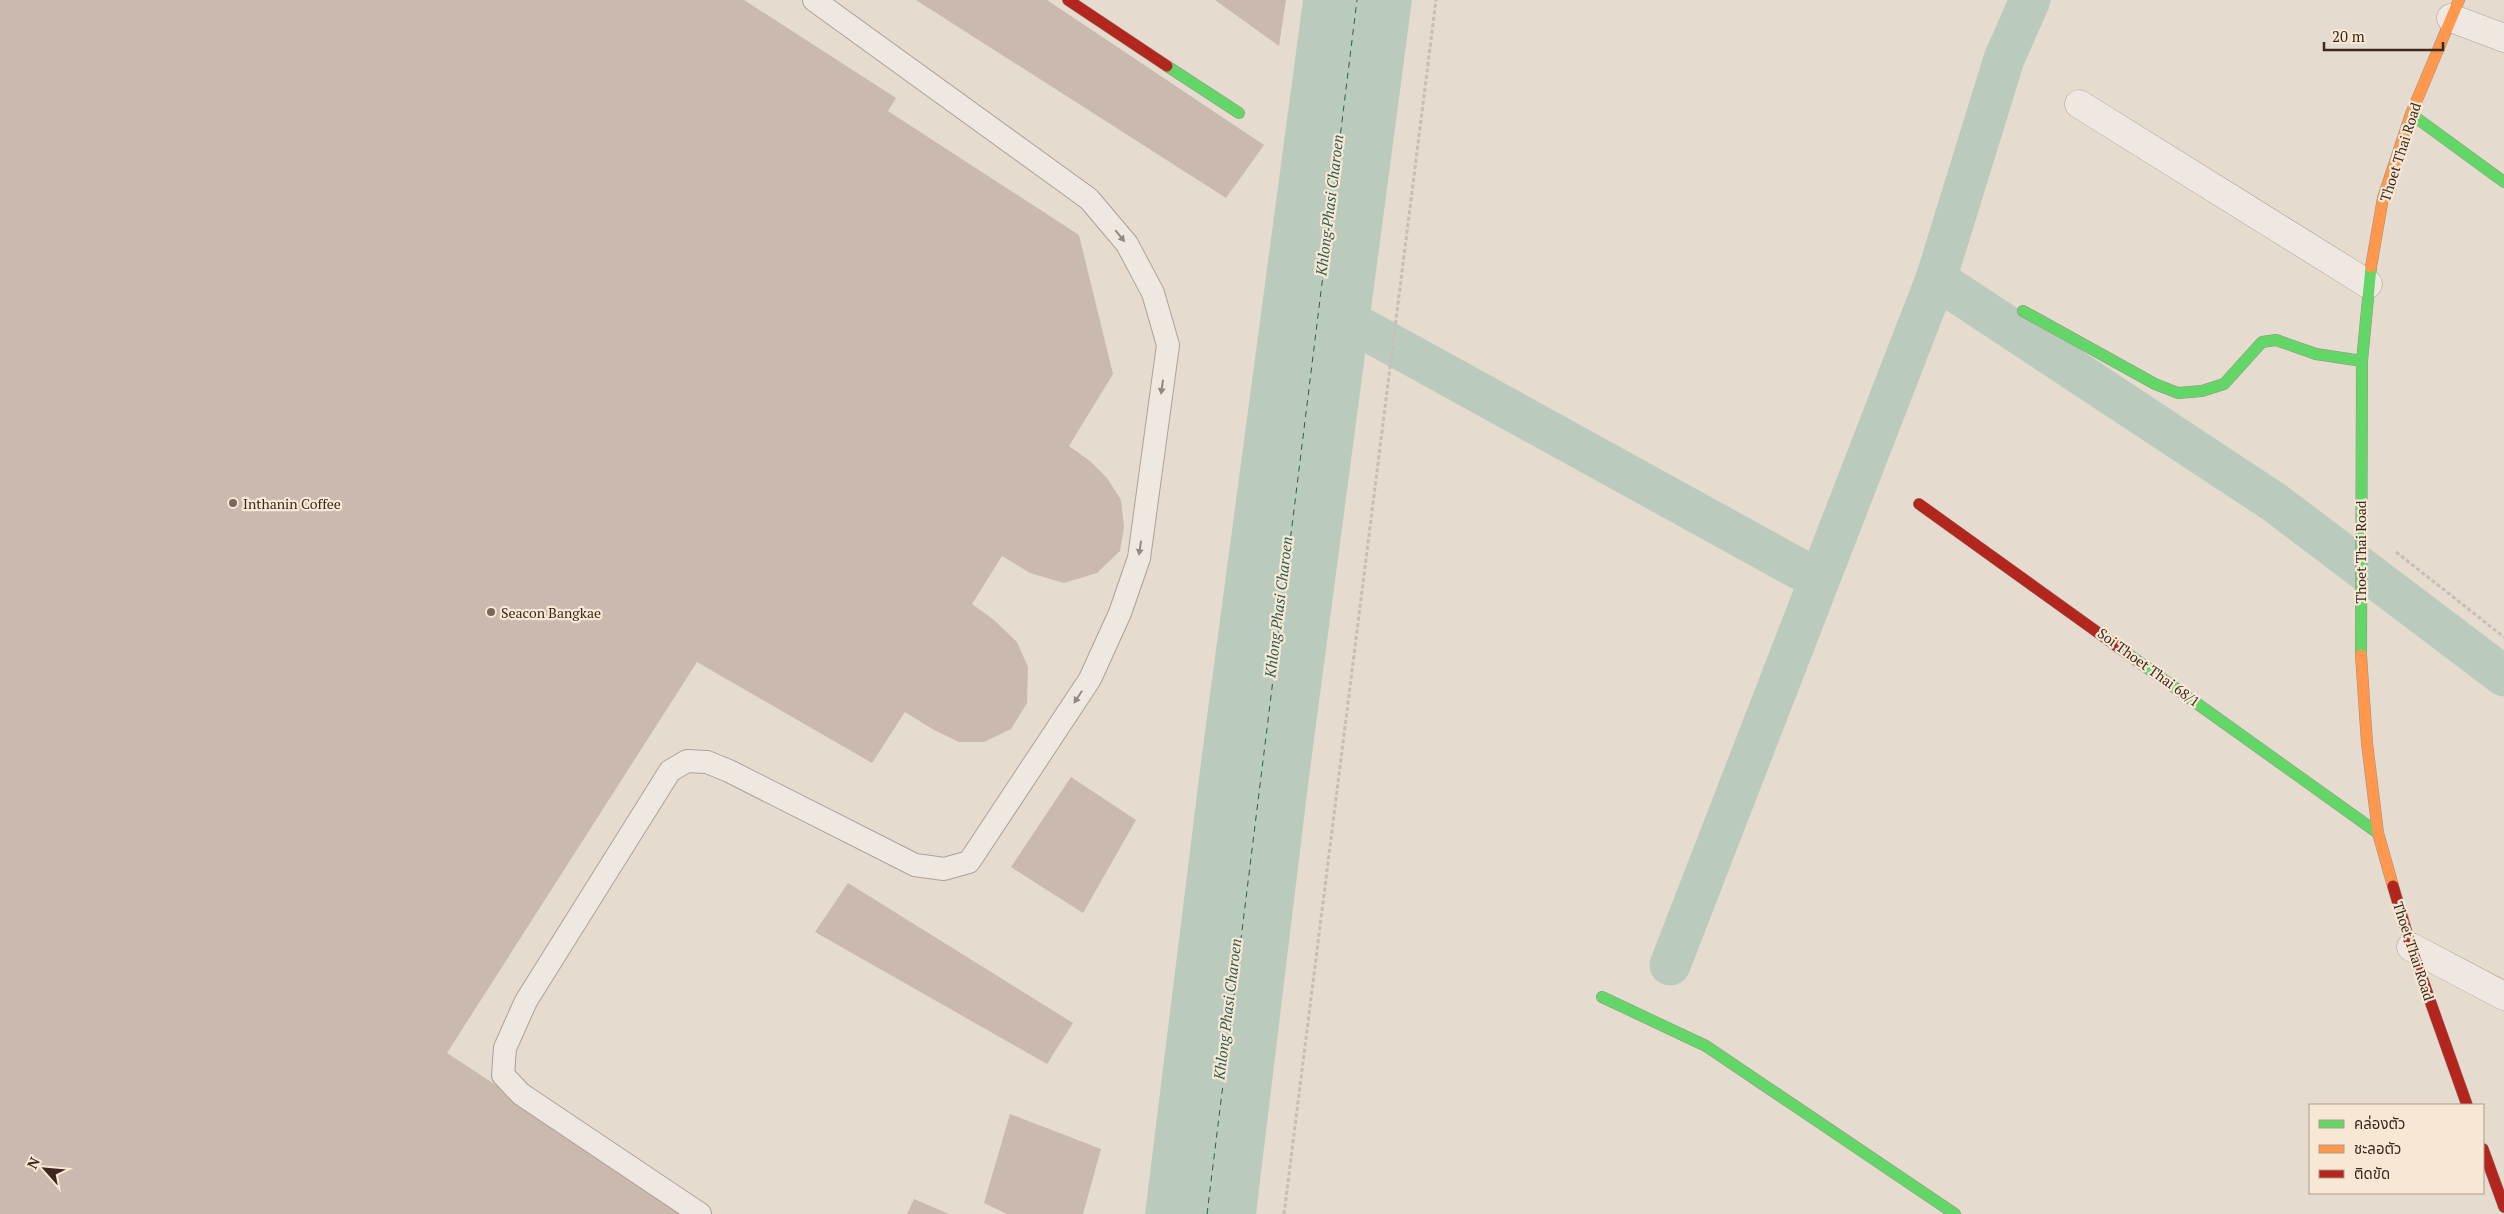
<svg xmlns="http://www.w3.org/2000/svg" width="2504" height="1214" font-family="'PT Serif','Noto Sans Thai',serif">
  <rect width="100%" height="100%" fill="#e6dbcf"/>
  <polygon fill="#bacbbe" points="1303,0 1412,0 1308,785 1256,1214 1145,1214 1201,762"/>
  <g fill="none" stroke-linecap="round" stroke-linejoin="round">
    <g stroke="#bacbbe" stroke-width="41">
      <polyline points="1936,279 2274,502 2504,676"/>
      <polyline points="1320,305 1819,580"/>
      <polyline points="1670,965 1936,279 2004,59 2030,0"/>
    </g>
    <polyline stroke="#2d5c51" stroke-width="1" stroke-dasharray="6 5" stroke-linecap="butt" points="1207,1214 1357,0"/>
  </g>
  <g fill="#cab9af">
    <polygon points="0,0 744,0 896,98 888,111 1079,235 1113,374 1069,446 1090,461 1107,478 1121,500 1124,527 1120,551 1097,573 1064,583 1030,573 1002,556 972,604 994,620 1017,642 1028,667 1027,703 1011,729 984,742 959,742 934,730 905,712 872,763 697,662 447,1053 693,1214 0,1214"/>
    <polygon points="916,0 1047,0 1264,145 1226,198"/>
    <polygon points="1215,0 1286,0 1279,46"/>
    <polygon points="1071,777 1136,820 1083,913 1011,867"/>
    <polygon points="848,883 1073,1023 1047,1064 815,932"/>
    <polygon points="1010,1114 1101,1149 1083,1214 1007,1214 984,1203"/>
    <polygon points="914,1199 949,1214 907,1214"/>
  </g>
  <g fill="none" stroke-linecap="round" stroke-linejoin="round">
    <g stroke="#aca198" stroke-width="24">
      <polyline id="lane" points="700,1214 521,1094 503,1075 505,1048 526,1001 670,771 687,761 707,762 729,771 915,865 944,869 969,862 1090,679 1120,613 1139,558 1168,345 1153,293 1127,244 1089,199 814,0"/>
    </g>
    <g stroke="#aca198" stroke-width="29">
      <g id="street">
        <polyline points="2451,18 2504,38"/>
        <polyline points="2079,104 2368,284"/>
        <polyline points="2411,947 2504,996"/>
      </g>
    </g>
    <g stroke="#9b9088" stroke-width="12">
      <g id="fast">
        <polyline points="1167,66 1239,113"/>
        <polyline points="2411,114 2504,182"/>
        <polyline points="2023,311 2155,384 2178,393 2202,391 2224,384 2262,342 2276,340 2316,354 2362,361"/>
        <polyline points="2125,652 2378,833"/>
        <polyline points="2361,655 2362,361 2371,267"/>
        <polyline points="1602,997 1706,1046 1955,1214"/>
      </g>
    </g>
    <g stroke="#9b9088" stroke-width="12">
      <g id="slow">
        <polyline points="2371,267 2383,198 2411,114 2459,0"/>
        <polyline points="2361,655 2367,743 2378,833 2393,886"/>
      </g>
    </g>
    <g stroke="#9b9088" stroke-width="12">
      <g id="jam">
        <polyline points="1068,0 1167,66"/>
        <polyline points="1919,504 2125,652"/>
        <polyline points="2393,886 2411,947 2467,1105"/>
        <polyline points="2483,1149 2504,1207"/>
      </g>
    </g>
    <g stroke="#c7beb7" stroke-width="3" stroke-dasharray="4 2.5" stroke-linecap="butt">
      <polyline points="2396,552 2504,637"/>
      <polyline points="1284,1214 1436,0"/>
    </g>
    <use href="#lane" stroke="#eee8e1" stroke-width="22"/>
    <use href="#street" stroke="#eee8e1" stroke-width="28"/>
    <use href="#fast" stroke="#63d668" stroke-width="11"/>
    <use href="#slow" stroke="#ff974d" stroke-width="11"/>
    <use href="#jam" stroke="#b3261e" stroke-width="11"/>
  </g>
  <defs><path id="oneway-solid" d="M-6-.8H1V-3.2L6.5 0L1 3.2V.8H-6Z" transform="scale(1.25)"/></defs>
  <g fill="#958880">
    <use href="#oneway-solid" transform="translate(1120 236) rotate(51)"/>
    <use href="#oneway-solid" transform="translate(1162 387) rotate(98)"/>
    <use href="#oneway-solid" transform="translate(1140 548) rotate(98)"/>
    <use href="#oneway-solid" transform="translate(1078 697) rotate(123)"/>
  </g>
  <g fill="#78675c" stroke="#f7e8d5" stroke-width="2">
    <circle cx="233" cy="503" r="5"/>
    <circle cx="491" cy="612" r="5"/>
  </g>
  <g text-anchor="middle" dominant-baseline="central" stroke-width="4.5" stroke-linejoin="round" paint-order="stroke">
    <g font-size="14" fill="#3c281e" stroke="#f7e8d5">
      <text transform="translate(2400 152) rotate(-72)">Thoet Thai Road</text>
      <text transform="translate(2360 552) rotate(-90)">Thoet Thai Road</text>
      <text transform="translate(2149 667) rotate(36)">Soi Thoet Thai 68/1</text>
      <text transform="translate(2414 951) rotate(72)">Thoet Thai Road</text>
    </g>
    <g font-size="14" fill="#3c281e" stroke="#f7e8d5" text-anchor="start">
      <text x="243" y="503">Inthanin Coffee</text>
      <text x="501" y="612">Seacon Bangkae</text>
    </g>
    <g font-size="15" font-style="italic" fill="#2d5c51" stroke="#f7e8d5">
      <text transform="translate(1329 205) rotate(-83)">Khlong Phasi Charoen</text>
      <text transform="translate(1278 607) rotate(-83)">Khlong Phasi Charoen</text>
      <text transform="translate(1227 1009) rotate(-83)">Khlong Phasi Charoen</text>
    </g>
  </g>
  <rect x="2309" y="1104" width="175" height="90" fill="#f7e8d5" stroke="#ac9b8c"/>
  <rect x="2319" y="1120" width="25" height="8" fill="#63d668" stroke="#ac9b8c"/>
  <text x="2354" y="1129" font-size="15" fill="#3c281e">คล่องตัว</text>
  <rect x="2319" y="1145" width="25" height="8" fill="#ff974d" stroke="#ac9b8c"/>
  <text x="2354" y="1154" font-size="15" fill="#3c281e">ชะลอตัว</text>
  <rect x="2319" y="1170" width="25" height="8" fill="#b3261e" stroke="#ac9b8c"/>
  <text x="2354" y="1179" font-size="15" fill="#3c281e">ติดขัด</text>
  <g transform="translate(45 1169) rotate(297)" stroke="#f7e8d5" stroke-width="4" paint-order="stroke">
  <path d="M0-4L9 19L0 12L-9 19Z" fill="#3c281e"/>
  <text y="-8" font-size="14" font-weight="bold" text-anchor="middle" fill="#3c281e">N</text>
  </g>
  <path d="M2324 42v8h119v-8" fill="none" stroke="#3c281e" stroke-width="2.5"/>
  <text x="2332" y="42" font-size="15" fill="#3c281e" stroke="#f7e8d5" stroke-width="4" paint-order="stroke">20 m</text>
</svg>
